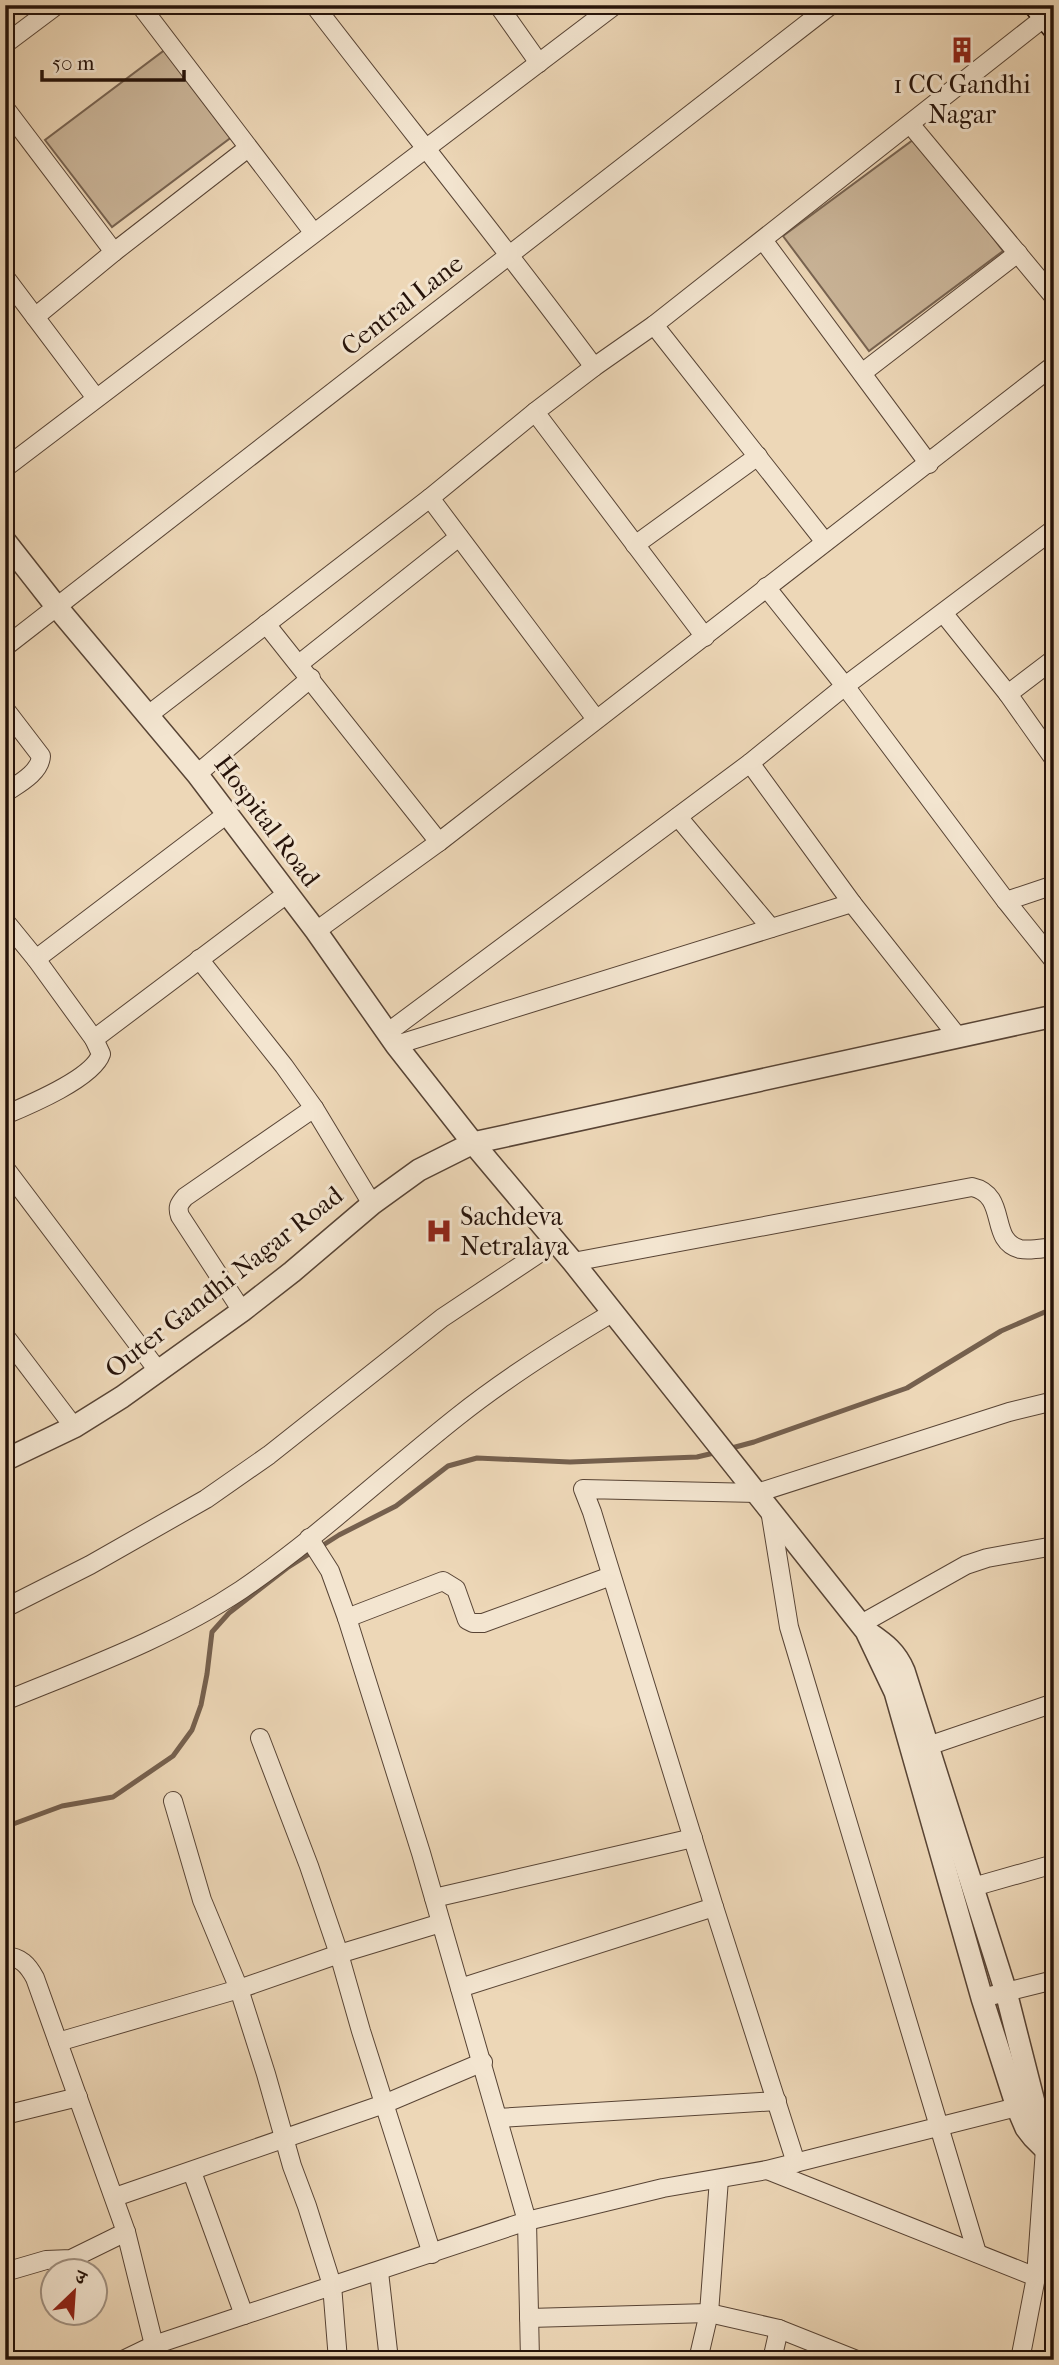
<svg xmlns="http://www.w3.org/2000/svg" width="1059" height="2365" font-family="'IM FELL French Canon','Noto Serif Devanagari',serif">
  <rect width="100%" height="100%" fill="#edd7b7"/>
  <filter id="stains"><feTurbulence type="fractalNoise" baseFrequency=".00286" numOctaves="4"/><feColorMatrix values="0 0 0 0 .2 0 0 0 0 .09 0 0 0 0 .02 0 0 0 .5 -.17"/></filter>
  <radialGradient id="worn" r=".72"><stop offset=".6" stop-color="#630" stop-opacity="0"/><stop offset="1" stop-color="#630" stop-opacity=".3"/></radialGradient>
  <g fill="#cbb69a" stroke="#786452" stroke-width="2">
    <polygon points="166,49 233,136 112,227 45,140"/>
    <polygon points="917,137 1003,251 869,351 783,236"/>
  </g>
  <g fill="none" stroke-linecap="round" stroke-linejoin="round">
    <g stroke="#75604e" stroke-width="5">
      <polyline points="728,1449 754,1442 907,1388 1001,1331 1054,1308"/>
      <polyline points="5,1827 62,1806 113,1797 173,1756 192,1730 201,1705 207,1674 212,1632 229,1613 287,1568 339,1535 396,1506 448,1466 477,1458 570,1462 697,1457 718,1452"/>
    </g>
    <g stroke="#584435" stroke-width="20">
      <g id="minor">
        <polyline points="140,5 313,232"/>
        <path d="M314,5c93,121 189,239 280,362"/>
        <polyline points="498,5 539,63"/>
        <polyline points="5,44 57,5"/>
        <polyline points="5,108 114,252"/>
        <polyline points="910,124 1054,297"/>
        <polyline points="763,240 929,464"/>
        <polyline points="5,277 96,398"/>
        <polyline points="35,317 114,252 248,148"/>
        <polyline points="654,325 825,542"/>
        <polyline points="862,373 1018,253"/>
        <path d="M5,468c203,-155 407,-308 610,-463"/>
        <polyline points="430,498 596,719"/>
        <polyline points="635,545 758,456"/>
        <polyline points="766,587 845,686 1006,901"/>
        <polyline points="944,614 1008,694"/>
        <polyline points="266,624 439,842"/>
        <polyline points="705,637 535,412 594,367 654,325 1045,17"/>
        <polyline points="5,647 831,5"/>
        <polyline points="1054,659 1008,694 1054,759"/>
        <polyline points="299,664 459,537"/>
        <path d="M5,709l36,47c-1,17 -23,28 -36,37"/>
        <polyline points="147,716 430,498 535,412"/>
        <polyline points="197,774 311,678"/>
        <polyline points="678,817 771,928"/>
        <polyline points="1054,885 1006,901 1054,961"/>
        <polyline points="852,903 958,1037"/>
        <path d="M5,921l31,38 58,80 7,15c-8,24 -72,51 -96,61"/>
        <polyline points="316,931 439,842 1054,365"/>
        <polyline points="36,959 227,814"/>
        <polyline points="199,959 284,1066 314,1108 372,1204"/>
        <polyline points="387,1033 750,763 845,686 1054,529"/>
        <polyline points="94,1039 288,893"/>
        <polyline points="396,1045 852,903 750,763"/>
        <polyline points="5,1168 159,1372"/>
        <path d="M573,1262l399,-75c37,8 16,54 48,62 11,2 23,-1 34,-2"/>
        <path d="M242,1311l-62,-95c-3,-9 -1,-12 5,-19l129,-89"/>
        <polyline points="5,1336 74,1427"/>
        <polyline points="770,1510 789,1627 977,2253"/>
        <polyline points="309,1538 330,1571 347,1618 421,1853 527,2221 530,2360"/>
        <polyline points="5,1608 90,1565 206,1499 269,1455 442,1318 556,1242"/>
        <polyline points="347,1618 443,1581 456,1589 467,1620 473,1623 483,1623 611,1576"/>
        <polyline points="861,1624 966,1565 987,1558 1054,1546"/>
        <path d="M5,1701c80,-33 164,-63 236,-111 76,-52 144,-116 216,-173 49,-39 101,-72 155,-104"/>
        <polyline points="260,1738 309,1866 339,1954 361,2031 432,2254"/>
        <polyline points="928,1746 1054,1703"/>
        <polyline points="173,1801 202,1900 239,1989 266,2074 292,2166 307,2206 332,2285 338,2360"/>
        <polyline points="973,1887 1054,1864"/>
        <polyline points="434,1898 693,1838"/>
        <path d="M5,1956c16,1 23,9 30,22l91,254 28,113"/>
        <polyline points="460,1988 714,1907"/>
        <polyline points="982,1998 1054,1980"/>
        <polyline points="58,2042 239,1989 339,1954 441,1923"/>
        <polyline points="5,2115 78,2097"/>
        <polyline points="498,2118 777,2101"/>
        <polyline points="796,2163 714,1907 592,1512 583,1489 757,1493 1009,1412 1054,1401"/>
        <polyline points="767,2170 1036,2277 1020,2360"/>
        <polyline points="192,2172 244,2315"/>
        <polyline points="115,2197 384,2104 483,2062"/>
        <polyline points="5,2272 46,2260 71,2259 126,2232"/>
        <polyline points="379,2272 389,2360"/>
        <polyline points="1036,2277 1045,2149 1049,2137"/>
        <polyline points="529,2318 709,2313 779,2329 857,2360"/>
        <polyline points="123,2360 154,2345 244,2315 527,2221 663,2188 767,2170 1017,2107 1031,2106"/>
        <polyline points="698,2360 709,2313 719,2179"/>
        <polyline points="772,2360 779,2329"/>
      </g>
    </g>
    <g stroke="#584435" stroke-width="24">
      <g id="tertiary">
        <polyline points="5,541 56,606 197,774 316,931 396,1045 473,1143 573,1262 866,1631 895,1692 982,1998 1017,2107 1026,2128 1033,2137 1045,2149 1054,2150"/>
        <polyline points="5,1460 74,1427 122,1397 242,1311 292,1272 372,1204 419,1170 473,1143 1054,1016"/>
        <path d="M869,1633c16,11 27,19 35,38l102,321 29,114 15,24 4,1"/>
      </g>
    </g>
    <g stroke="#26130a" stroke-width="27">
      <polyline id="secondary" points="1036,5 1054,27"/>
    </g>
    <use href="#minor" stroke="#f3e5d0" stroke-width="18"/>
    <use href="#tertiary" stroke="#f3e5d0" stroke-width="21"/>
    <use href="#secondary" stroke="#f3e5d0" stroke-width="24"/>
  </g>
  <defs>
    <g id="building-bare" transform="scale(2.1)"><path d="M-4-6H4V6H1V3H-1V6H-4ZM-2.5-4.3h1.7v1.8h-1.7ZM.8-4.3h1.7v1.8H.8ZM-2.5-1h1.7V.8h-1.7ZM.8-1h1.7V.8H.8Z" fill="#8f2418" stroke="#f3e5d0" stroke-width="2.5" paint-order="stroke"/></g>
    <g id="hospital-bare" transform="scale(2.1)"><path d="M-5-5h3v3.5h4V-5h3V5h-3V1.5h-4V5h-3Z" fill="#8f2418" stroke="#f3e5d0" stroke-width="2.5" paint-order="stroke"/></g>
  </defs>
  <g fill-rule="evenodd">
    <use href="#building-bare" x="962" y="50"/>
    <use href="#hospital-bare" x="439" y="1231"/>
  </g>
  <g text-anchor="middle" dominant-baseline="central" stroke-width="6" stroke-linejoin="round" paint-order="stroke">
    <g font-size="26" fill="#26130a" stroke="#f3e5d0">
      <text x="962" y="84">1 CC Gandhi<tspan x="962" dy="30">Nagar</tspan></text>
      <text x="460" y="1216" text-anchor="start">Sachdeva<tspan x="460" dy="30">Netralaya</tspan></text>
    </g>
    <g font-size="26" fill="#26130a" stroke="#f3e5d0">
      <text transform="translate(402 305) rotate(-38)">Central Lane</text>
      <text transform="translate(267 821) rotate(53)">Hospital Road</text>
      <text transform="translate(224 1282) rotate(-38)">Outer Gandhi Nagar Road</text>
    </g>
  </g>
  <rect width="1059" height="2365" fill="none" stroke="#edd7b7" stroke-width="28"/>
  <rect x="7" y="7" width="1045" height="2351" fill="none" stroke="#26130a" stroke-width="3.5"/>
  <rect x="14" y="14" width="1031" height="2337" fill="none" stroke="#26130a" stroke-width="2"/>
  <g transform="translate(74 2292) rotate(25)"><circle r="33" fill="#f3e5d0" stroke="#a19181" stroke-width="2"/>
  <path d="M0-5L12 26L0 18L-12 26Z" fill="#8f2418"/>
  <text y="-10" font-size="19" font-weight="bold" text-anchor="middle" fill="#26130a">उ</text>
  </g>
  <path d="M42 70v10h142v-10" fill="none" stroke="#26130a" stroke-width="3.5"/>
  <text x="52" y="70" font-size="21" fill="#26130a" stroke="#f3e5d0" stroke-width="5" paint-order="stroke">50 m</text>
  <rect width="100%" height="100%" filter="url(#stains)"/>
  <rect width="100%" height="100%" fill="url(#worn)"/>
</svg>
